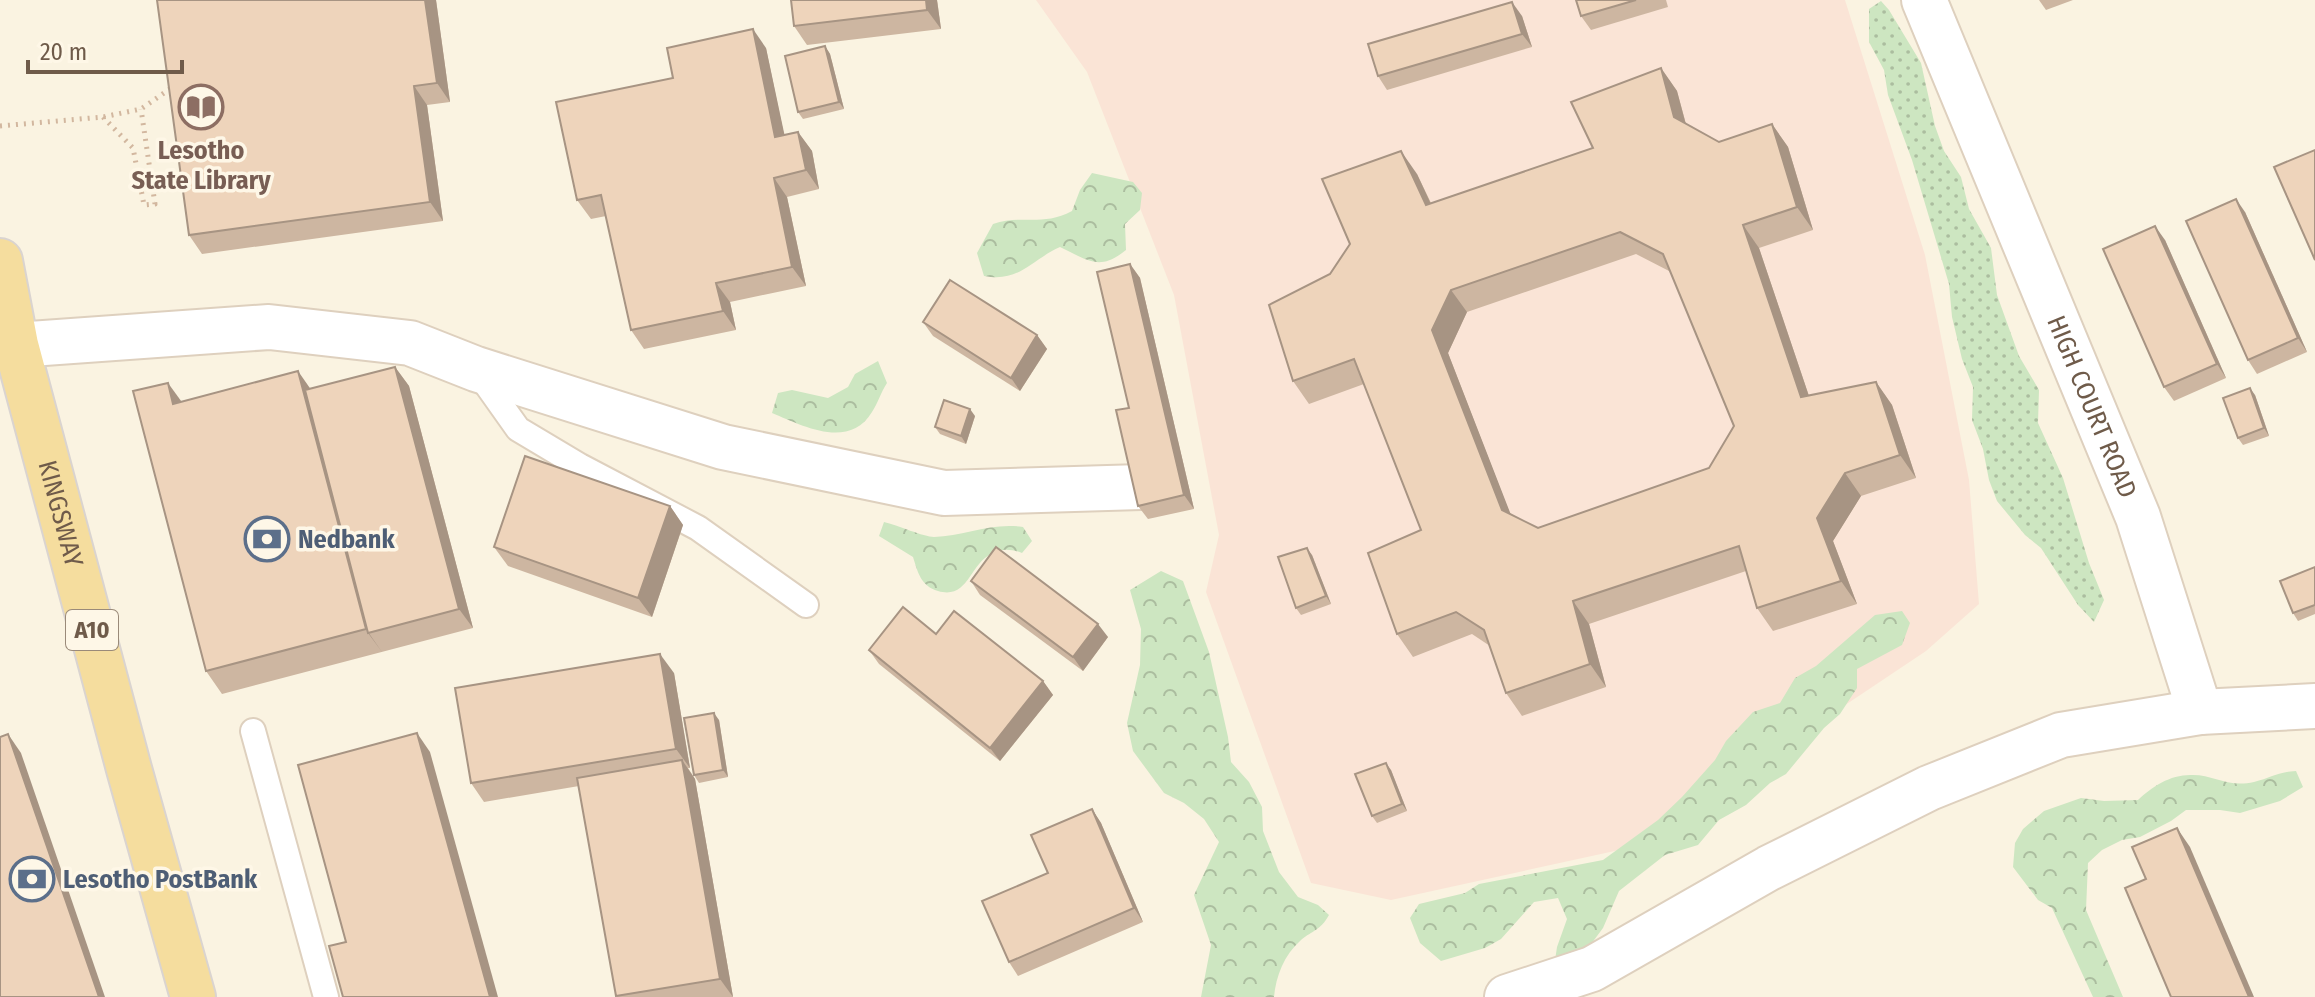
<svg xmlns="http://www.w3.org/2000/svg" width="2315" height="997" font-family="'Fira Sans Condensed',sans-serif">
  <defs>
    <pattern id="grass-dots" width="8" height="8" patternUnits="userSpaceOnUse" patternTransform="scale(2)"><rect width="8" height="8" fill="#cde6c1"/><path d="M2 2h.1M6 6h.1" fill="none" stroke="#abbd9f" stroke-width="1.8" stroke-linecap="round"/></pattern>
    <pattern id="forest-crowns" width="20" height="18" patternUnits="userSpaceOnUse" patternTransform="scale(2)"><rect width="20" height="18" fill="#cde6c1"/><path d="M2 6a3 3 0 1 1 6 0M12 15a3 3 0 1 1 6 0" fill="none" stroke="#abbd9f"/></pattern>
  </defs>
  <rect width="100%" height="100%" fill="#faf3e1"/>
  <polygon fill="#fae4d6" points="1036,0 1845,0 1925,255 1969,480 1979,604 1926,651 1633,847 1391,900 1311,883 1206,592 1219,535 1174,295 1087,72"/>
  <polygon fill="url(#grass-dots)" points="1881,1 1889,10 1921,63 1935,126 1944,151 1961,177 1969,209 1991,248 1997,295 2019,356 2039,390 2038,423 2063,478 2089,563 2104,600 2094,622 2078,605 2041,548 2025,535 1997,501 1989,480 1983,449 1972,420 1973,387 1962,359 1952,317 1949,284 1912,160 1888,95 1884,70 1869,42 1869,9"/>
  <g fill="url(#forest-crowns)">
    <path d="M1092,173l41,9 9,11 -2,17 -15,14 1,26c-27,22 -38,10 -66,-3 -29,13 -41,36 -76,29l-7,-23 16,-29c29,-10 49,3 79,-13l8,-21z"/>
    <path d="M878,361l9,22c-6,9 -9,20 -15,29 -23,38 -69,14 -100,1l6,-20 14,-3 36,8 20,-11 7,-13z"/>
    <path d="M884,522c13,3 40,15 50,15 30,-1 58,-15 89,-10l9,14 -10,12c-11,-4 -20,-5 -31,1 -21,10 -23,46 -53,37 -17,-5 -20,-18 -25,-34l-34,-21z"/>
    <path d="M1161,571l22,10 26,71 19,85 3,25 18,20 13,25 1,24 16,41 19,25 20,8 11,10c-9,16 -16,15 -28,25 -17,15 -25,36 -27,57h-73l10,-52 -17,-50 25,-53 -15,-23 -20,-16 -20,-10 -31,-42 -6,-28 13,-58 1,-36 -11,-39z"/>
    <polygon points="1902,611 1910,623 1902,645 1857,669 1857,688 1840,714 1824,728 1786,774 1770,783 1746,805 1719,820 1698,845 1665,855 1619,891 1603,928 1574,967 1553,974 1557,947 1567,919 1558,898 1534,902 1501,939 1485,948 1441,961 1420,943 1410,918 1419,904 1465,893 1479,884 1603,860 1658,820 1682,797 1715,760 1726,741 1753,712 1780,703 1795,678 1816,666 1875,615"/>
    <path d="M2296,771l7,16 -23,14 -40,12 -20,-3h-34l-15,11 -31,16 -18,3 -20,10 -14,13 -2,47 37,87h-30l-41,-89 -14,-8 -25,-33 2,-24 8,-14 21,-18 37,-13 23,3 34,-1c15,-14 33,-26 55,-25 21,0 35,13 61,7 17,-4 23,-10 42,-11z"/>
  </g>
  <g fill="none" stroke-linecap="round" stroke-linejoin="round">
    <g stroke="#ded0be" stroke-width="28">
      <g id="service">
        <polyline points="479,374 518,429 580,466 698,528 806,605"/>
        <polyline points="253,731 326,997"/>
      </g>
    </g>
    <g stroke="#ded0be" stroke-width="48">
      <g id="minor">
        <path id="s1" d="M1924,0l214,517 62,195 115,-6"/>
        <polyline points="16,345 269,327 410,343 476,369 723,447 944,493 1141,487"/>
        <polyline points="1507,997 1592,969 1769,868 1929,788 2061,735 2200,712"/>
      </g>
    </g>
    <g stroke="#dad4d0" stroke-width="48">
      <g id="primary">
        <path id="s2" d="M0,261l16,84 113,424 64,228"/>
      </g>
    </g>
    <g stroke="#d2b79f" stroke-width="5" stroke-dasharray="2 6" stroke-linecap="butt">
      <polyline points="103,117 133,148 144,205 155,204 141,109"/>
      <polyline points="0,126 103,117 141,109 174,86"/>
    </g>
    <use href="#service" stroke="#fff" stroke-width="24"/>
    <use href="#minor" stroke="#fff" stroke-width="44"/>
    <use href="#primary" stroke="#f5dd9e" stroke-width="44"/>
  </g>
  <g fill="#cdb6a1" fill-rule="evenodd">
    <polygon points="436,0 450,102 427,105 443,221 202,254 189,235"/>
    <polygon points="791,0 937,0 941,29 807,45 794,26"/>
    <polygon points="1576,0 1666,0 1668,7 1591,30 1581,16"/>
    <polygon points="2039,0 2073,0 2046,10"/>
    <polygon points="1522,16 1532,47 1387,90 1378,76"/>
    <polygon points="825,46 830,54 844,109 803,119 798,112"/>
    <polygon points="766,48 784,135 798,132 812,151 819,189 787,197 806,286 730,302 736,330 644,349 631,330 606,216 591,219 577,200 673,78"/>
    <path d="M1661,68l16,23 9,33 33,18 53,-18 16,23 25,83 -54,18 50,148 67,-14 16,23 24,73 -55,18 -28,45 24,63 -84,27 -16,-23 -11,-37 -157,53 17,63 -84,29 -16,-23 -16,-47 -18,-12 -59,23 -16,-23 24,-104 -57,-146 -55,20 -16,-23 37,-107 87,-100 14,29 162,-55zM1636,254l35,18 63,154 -25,42 -171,60 -28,-14 -62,-161 19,-41z"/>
    <polygon points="2245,212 2307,352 2257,374 2248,360"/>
    <polygon points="2165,240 2226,378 2174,401 2164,387"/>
    <polygon points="1130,264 1140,278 1194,509 1148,519 1138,506 1129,408"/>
    <polygon points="923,322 1037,335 1047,349 1020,391 933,336"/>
    <polygon points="395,367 409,386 473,628 222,694 206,671 182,402 310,389"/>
    <polygon points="2255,395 2269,436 2243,445 2238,438"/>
    <polygon points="975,416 966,444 940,434 935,427"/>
    <polygon points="670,506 683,525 652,617 508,566 494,547"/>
    <polygon points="1312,555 1331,604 1301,615 1296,608"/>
    <polygon points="2315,567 2315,614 2298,621 2293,613"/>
    <polygon points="971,581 1108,637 1083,671 980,595"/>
    <polygon points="936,634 1043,681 1053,695 1000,761 879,664 869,650"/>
    <polygon points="674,673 690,768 688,768 695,779 733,997 617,997 579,786 484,802 471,783"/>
    <polygon points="719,720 728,777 699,783 694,775"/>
    <polygon points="1391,770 1407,811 1377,823 1372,816"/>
    <polygon points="1092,809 1101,823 1143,922 1018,976 1009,962 1048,873"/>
  </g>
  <g fill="#a79483">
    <polygon points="425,0 436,0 450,102 437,83"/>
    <polygon points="926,0 937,0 941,29 927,10"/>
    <polygon points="1512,2 1522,16 1532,47 1522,34"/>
    <polygon points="753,29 766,48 789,156 775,137"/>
    <polygon points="825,46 830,54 844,109 839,102"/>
    <polygon points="1661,68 1677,91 1690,140 1674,117"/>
    <polygon points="414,86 427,105 443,221 430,202"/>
    <polygon points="1772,124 1788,147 1813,230 1797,207"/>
    <polygon points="798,132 812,151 819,189 806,170"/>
    <polygon points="1401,151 1417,174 1442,228 1426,205"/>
    <polygon points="774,178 787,197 806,286 792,267"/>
    <polygon points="2236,199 2245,212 2307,352 2298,338"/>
    <polygon points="1743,225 1759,248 1817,420 1801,397"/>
    <polygon points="2155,226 2165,240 2226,378 2217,364"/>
    <polygon points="1130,264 1140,278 1194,509 1184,495"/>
    <polygon points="716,283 730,302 736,330 723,311"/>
    <polygon points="1451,290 1467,312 1448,353 1518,533 1502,510 1432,330"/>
    <polygon points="1037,335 1047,349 1020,391 1011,378"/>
    <polygon points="395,367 409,386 473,628 459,609"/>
    <polygon points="298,371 314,394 368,633 382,652 366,629"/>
    <polygon points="1876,382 1892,405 1916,478 1900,455"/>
    <polygon points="168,383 184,405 173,404"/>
    <polygon points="2250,388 2255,395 2269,436 2264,428"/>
    <polygon points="970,409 975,416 966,444 961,436"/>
    <polygon points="1845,473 1861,496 1833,541 1857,604 1841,581 1817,518"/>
    <polygon points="670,506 683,525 652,617 638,598"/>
    <polygon points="1307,548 1312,555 1331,604 1326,596"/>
    <polygon points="1573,601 1589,624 1606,687 1590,664"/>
    <polygon points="1098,624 1108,637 1083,671 1073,657"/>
    <polygon points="660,654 674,673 690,768 676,749"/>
    <polygon points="1043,681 1053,695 1000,761 990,748"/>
    <polygon points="714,713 719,720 728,777 723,770"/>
    <polygon points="417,733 430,752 498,997 490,997"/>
    <polygon points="8,734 21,753 105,997 99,997"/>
    <polygon points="682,760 695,779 733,997 720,979"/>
    <polygon points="1386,763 1391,770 1407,811 1402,804"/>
    <polygon points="1092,809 1101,823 1143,922 1134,908"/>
    <polygon points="2177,828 2190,847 2254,997 2249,997"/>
  </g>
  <g fill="#eed4bb" stroke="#a79483" stroke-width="2" fill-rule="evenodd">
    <polygon points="157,0 425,0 437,83 414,86 430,202 189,235"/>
    <polygon points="791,0 926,0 927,10 794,26"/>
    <polygon points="1576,0 1636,0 1581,16"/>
    <polygon points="1512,2 1522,34 1378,76 1368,44"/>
    <polygon points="753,29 775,137 798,132 806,170 774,178 792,267 716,283 723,311 631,330 601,195 577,200 556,102 673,78 667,48"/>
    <polygon points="825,46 839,102 798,112 785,56"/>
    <path d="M1661,68l13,49 45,25 53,-18 25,83 -54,18 58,172 75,-15 24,73 -55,18 -28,45 24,63 -84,27 -18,-62 -166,55 17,63 -84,29 -22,-63 -28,-18 -59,22 -29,-81 53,-23 -67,-171 -61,22 -24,-76 61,-31 20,-30 -28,-65 79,-28 25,54 167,-57 -22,-46zM1620,232l43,22 71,172 -25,42 -171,60 -36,-18 -70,-180 19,-40z"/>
    <polygon points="2315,150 2315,260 2274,167"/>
    <polygon points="2236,199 2298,338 2248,360 2186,221"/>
    <polygon points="2155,226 2217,364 2164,387 2103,249"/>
    <polygon points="1130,264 1184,495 1138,506 1116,410 1129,408 1097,272"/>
    <polygon points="950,280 1037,335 1011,378 923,322"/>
    <polygon points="395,367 459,609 368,633 305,390"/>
    <polygon points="298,371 366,629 206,671 133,391 168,383 173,404"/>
    <polygon points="2250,388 2264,428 2238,438 2223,398"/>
    <polygon points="944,400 970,409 961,436 935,427"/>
    <polygon points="525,456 670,506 638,598 494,547"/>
    <polygon points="996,547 1098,624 1073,657 971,581"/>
    <polygon points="1307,548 1326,596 1296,608 1278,557"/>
    <polygon points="2315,567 2315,605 2293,613 2280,581"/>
    <polygon points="903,607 936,634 954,611 1043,681 990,748 869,650"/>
    <polygon points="660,654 676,749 471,783 455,688"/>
    <polygon points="714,713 723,770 694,775 684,718"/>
    <polygon points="417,733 490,997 343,997 329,946 346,942 298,765"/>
    <polygon points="8,734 99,997 0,997 0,737"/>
    <polygon points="682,760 720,979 616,996 577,778"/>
    <polygon points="1386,763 1402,804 1372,816 1355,774"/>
    <polygon points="1092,809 1134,908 1009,962 982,901 1048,873 1031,835"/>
    <polygon points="2177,828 2249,997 2171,997 2125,888 2146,879 2132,847"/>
  </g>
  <defs>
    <g id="library-ring" transform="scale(2.3)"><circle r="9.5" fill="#fef7e7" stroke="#8d6e63" stroke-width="1.5"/><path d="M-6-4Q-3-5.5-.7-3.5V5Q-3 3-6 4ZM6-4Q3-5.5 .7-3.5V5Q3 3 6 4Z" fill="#8d6e63"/></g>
    <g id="bank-ring" transform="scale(2.3)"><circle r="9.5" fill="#fef7e7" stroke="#5c6f8a" stroke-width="1.5"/><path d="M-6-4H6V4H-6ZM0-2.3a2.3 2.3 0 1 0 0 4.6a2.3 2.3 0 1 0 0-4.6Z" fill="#5c6f8a"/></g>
  </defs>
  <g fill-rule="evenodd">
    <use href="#library-ring" x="201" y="107"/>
    <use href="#bank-ring" x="267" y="539"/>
    <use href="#bank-ring" x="32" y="879"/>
  </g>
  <g text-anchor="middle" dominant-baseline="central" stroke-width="7" stroke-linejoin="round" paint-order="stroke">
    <rect fill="#fef7e7" stroke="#9a8a79" stroke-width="2" x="66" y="610" width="52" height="40" rx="6"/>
    <g font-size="24" font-weight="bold" fill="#6f5b4a">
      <text x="92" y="630">A10</text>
    </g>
    <g font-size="26" font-weight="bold" fill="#785e54" stroke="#fef7e7">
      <text x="201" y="150">Lesotho<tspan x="201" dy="30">State Library</tspan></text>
    </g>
    <g font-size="26" fill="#6f5b4a" stroke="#fef7e7">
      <text stroke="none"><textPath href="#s1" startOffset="440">HIGH COURT ROAD</textPath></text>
      <text stroke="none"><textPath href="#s2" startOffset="260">KINGSWAY</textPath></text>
    </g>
    <g font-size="26" font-weight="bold" fill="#4e5e75" stroke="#fef7e7" text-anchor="start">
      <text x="298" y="539">Nedbank</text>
      <text x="63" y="879">Lesotho PostBank</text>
    </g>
  </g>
  <path d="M28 60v12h154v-12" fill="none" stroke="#6f5b4a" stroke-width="4"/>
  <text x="40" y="60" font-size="24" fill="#6f5b4a" stroke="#fef7e7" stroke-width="6" paint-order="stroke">20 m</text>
</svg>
